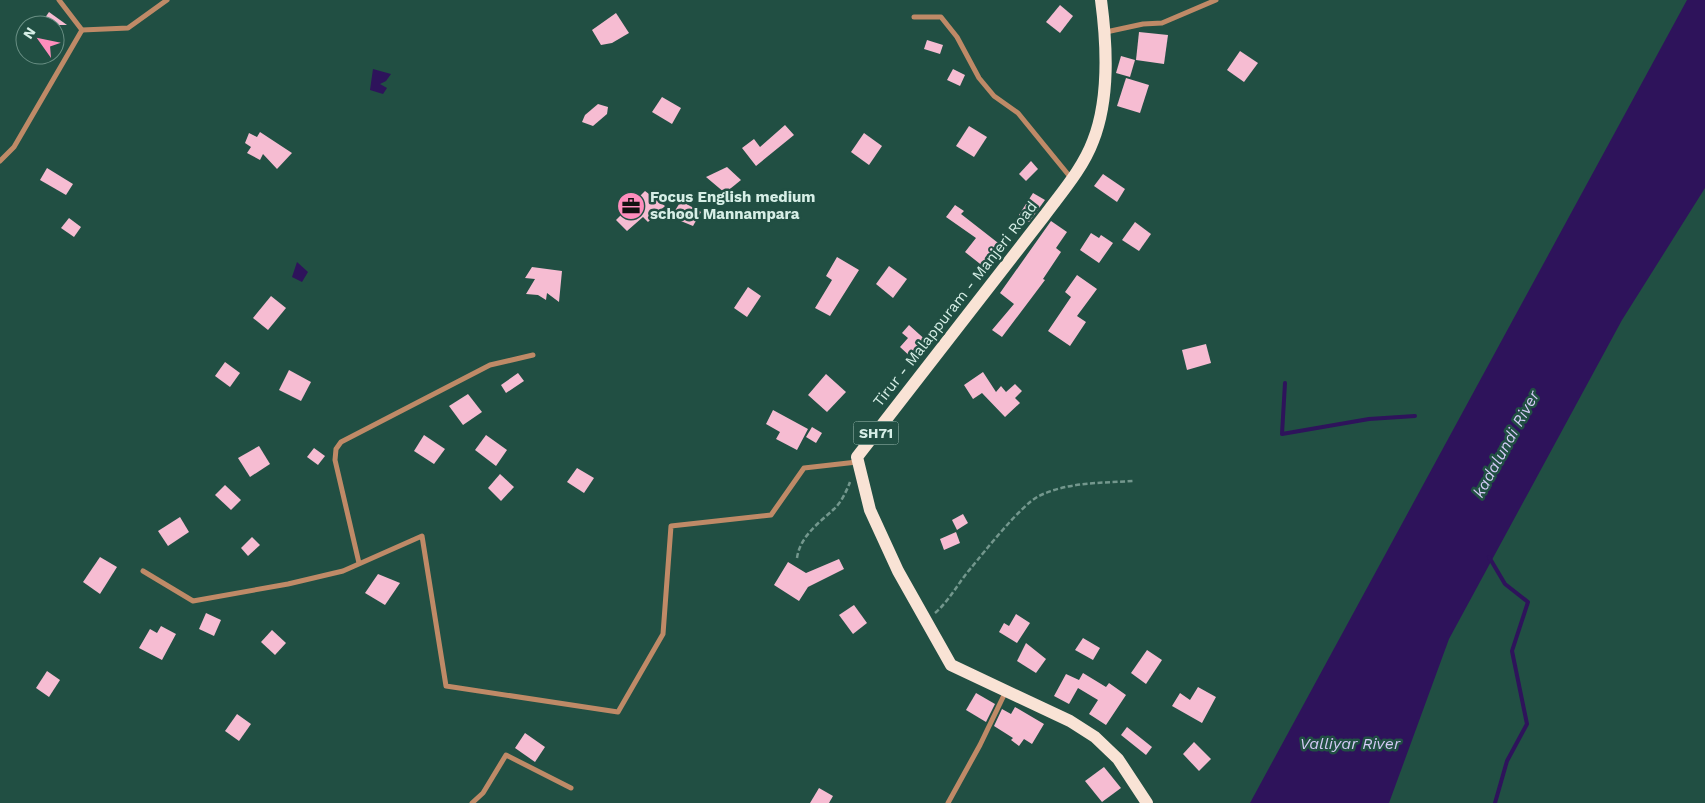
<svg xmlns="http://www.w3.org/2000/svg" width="1705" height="803" font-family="'Work Sans',sans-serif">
  <rect width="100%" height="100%" fill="#214f43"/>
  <g fill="#2e135b">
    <polygon points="1687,0 1705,0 1705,188 1622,320 1449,639 1389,803 1250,803"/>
    <polygon points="373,69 391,74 386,81 380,84 387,88 383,94 370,90"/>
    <polygon points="297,262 308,272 302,282 292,277"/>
  </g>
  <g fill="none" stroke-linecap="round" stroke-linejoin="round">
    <g stroke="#2e135b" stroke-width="4">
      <polyline points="1285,383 1282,434 1369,419 1415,416"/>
      <polyline points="1489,557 1505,584 1528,602 1512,651 1527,724 1507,761 1495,803"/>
    </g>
  </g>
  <g fill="#f6bcd2">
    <polygon points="1060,5 1073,16 1060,33 1046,22"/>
    <polygon points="49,12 67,25 40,25"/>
    <polygon points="616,13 629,33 612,43 601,45 592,30"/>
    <polygon points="1139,32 1168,35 1164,64 1136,60"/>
    <polygon points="927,40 943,45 940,54 924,49"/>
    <polygon points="1240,51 1258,63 1244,82 1227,70"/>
    <polygon points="1121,56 1135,60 1130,77 1116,73"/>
    <polygon points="953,69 965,75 960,86 947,80"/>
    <polygon points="1126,78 1149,85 1140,113 1117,106"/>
    <polygon points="662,97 681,108 672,124 652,112"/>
    <polygon points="598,104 608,107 607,114 593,126 582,122 585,115"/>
    <polygon points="785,125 794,135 756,166 742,148 754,139 760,147"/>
    <polygon points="969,126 987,137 974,157 956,146"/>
    <polygon points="260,132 292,153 277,169 263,154 260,160 247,153 251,147 245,143 249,133 257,137"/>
    <polygon points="864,133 882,146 869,165 851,152"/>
    <polygon points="1031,161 1038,169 1026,181 1019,174"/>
    <polygon points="727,167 741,180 725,193 706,177"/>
    <polygon points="47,168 73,184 66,195 40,180"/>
    <polygon points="1103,174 1125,189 1117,202 1094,186"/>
    <polygon points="645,191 665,206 648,222 643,217 627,231 616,220"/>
    <polygon points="1033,193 1045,200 1029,222 1019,215"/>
    <polygon points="681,201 701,212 693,226 671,217"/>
    <polygon points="955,205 964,211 961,214 1002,246 984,267 965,252 976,238 946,217"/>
    <polygon points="69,218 81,227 74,237 61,228"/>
    <polygon points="1051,221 1067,232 1056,248 1061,252 1043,279 1045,280 1002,337 992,330 1014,304 1000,293"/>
    <polygon points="1135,222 1151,234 1139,251 1122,240"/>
    <polygon points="1091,233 1099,238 1101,235 1113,243 1099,263 1080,250"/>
    <polygon points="837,257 859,270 830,316 815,308 832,280 826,276"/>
    <polygon points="889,266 907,279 893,298 876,284"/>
    <polygon points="532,267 562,271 559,302 547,293 546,300 538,295 526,294 535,279 525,278"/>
    <polygon points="1077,275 1097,289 1077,316 1086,322 1070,346 1048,331 1071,297 1065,292"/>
    <polygon points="748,287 761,296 747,317 734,308"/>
    <polygon points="271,296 286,308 268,330 253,318"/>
    <polygon points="909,325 929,343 914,360 900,347 908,338 902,333"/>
    <polygon points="1206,344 1211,363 1187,370 1182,350"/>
    <polygon points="225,362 240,373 230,387 215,376"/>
    <polygon points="289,370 311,382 301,401 279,390"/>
    <polygon points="983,372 996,392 1001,386 1006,392 1015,384 1022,391 1015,398 1020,403 1005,417 982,393 973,399 964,385"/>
    <polygon points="518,373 524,381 506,393 501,385"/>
    <polygon points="826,374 846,392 827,412 808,395"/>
    <polygon points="468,394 482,412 463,425 449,406"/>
    <polygon points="773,410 808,429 797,450 776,439 780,432 766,424"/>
    <polygon points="812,427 822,433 816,443 806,437"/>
    <polygon points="424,435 445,449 434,464 414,451"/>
    <polygon points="486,435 507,450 496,466 475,450"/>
    <polygon points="259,446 270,464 250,477 238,458"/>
    <polygon points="314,448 325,456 318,465 307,457"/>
    <polygon points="577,468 594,478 584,493 567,482"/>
    <polygon points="500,474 514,487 501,501 488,488"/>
    <polygon points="225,485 241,500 231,510 215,495"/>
    <polygon points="963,514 968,523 957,530 952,520"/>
    <polygon points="180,517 189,532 168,546 158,531"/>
    <polygon points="956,532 960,543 944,550 940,539"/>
    <polygon points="252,537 260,545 248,556 241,548"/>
    <polygon points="100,557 117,567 100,594 83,582"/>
    <polygon points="839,559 844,569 808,587 799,601 774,585 788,562 806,573"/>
    <polygon points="378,574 400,583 385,605 365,593"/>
    <polygon points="854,605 867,623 853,634 839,615"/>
    <polygon points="206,613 221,620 214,636 199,629"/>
    <polygon points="1016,614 1030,623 1017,643 999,632 1004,623 1009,626"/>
    <polygon points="161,626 176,634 162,660 139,648 150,629 157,633"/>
    <polygon points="272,630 286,643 275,655 261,642"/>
    <polygon points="1083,638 1100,648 1093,660 1075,650"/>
    <polygon points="1026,643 1046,659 1036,673 1017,661"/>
    <polygon points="1147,650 1162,660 1146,684 1131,673"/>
    <polygon points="47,671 60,680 49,697 36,688"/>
    <polygon points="1083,673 1106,687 1109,683 1126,695 1106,725 1089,714 1098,700 1078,688 1069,704 1054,696 1066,674 1079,680"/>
    <polygon points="1198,687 1216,697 1202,723 1172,706 1180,693 1190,700"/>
    <polygon points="976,693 995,704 986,722 966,710"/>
    <polygon points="1015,707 1044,724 1032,744 1024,739 1019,746 1011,740 1013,738 994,726 1002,709 1011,714"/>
    <polygon points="237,714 251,724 239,741 225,731"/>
    <polygon points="1127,727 1152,747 1146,755 1121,735"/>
    <polygon points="525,733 545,747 535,762 515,748"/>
    <polygon points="1194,742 1211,759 1199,771 1183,754"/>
    <polygon points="1104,767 1121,788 1102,802 1085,781"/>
    <polygon points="819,788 833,796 829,803 810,803"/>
  </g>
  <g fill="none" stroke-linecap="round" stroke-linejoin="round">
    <g stroke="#73978d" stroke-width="2.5" stroke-dasharray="5 2.5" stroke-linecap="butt">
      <path d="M797,558c3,-22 23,-36 37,-49 7,-6 13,-19 16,-27"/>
      <path d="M935,613c15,-13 23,-30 36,-45 14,-17 50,-63 68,-72 28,-14 63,-13 94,-15"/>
    </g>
    <g stroke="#bf8a67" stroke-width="5">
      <polyline points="914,17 941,17 957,37 979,78 994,96 1018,113 1071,178"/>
      <polyline points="82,30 128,28 167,0"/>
      <polyline points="1106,32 1143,24 1162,23 1216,0"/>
      <polyline points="0,161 14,147 82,30 59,0"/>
      <polyline points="359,563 335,460 336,449 341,442 490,365 533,355"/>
      <polyline points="143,571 193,601 288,584 343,571 422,536 446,686 618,712 663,634 671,526 771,515 804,468 857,462"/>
      <polyline points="472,803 483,793 506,755 571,788"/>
      <polyline points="948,803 980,745 1006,691"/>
    </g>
    <path stroke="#f9e3d5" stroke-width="12" d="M1101,0c6,45 9,98 -8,141 -10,27 -31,51 -48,74l-188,242 13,53 28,61 53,94 119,56 25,16 23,22 29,44"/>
  </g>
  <defs>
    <g id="office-disc" transform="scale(1.4375)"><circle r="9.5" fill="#fe8ebd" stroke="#214f43"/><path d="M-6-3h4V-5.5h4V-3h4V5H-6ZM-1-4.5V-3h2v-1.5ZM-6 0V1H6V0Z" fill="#111"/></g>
  </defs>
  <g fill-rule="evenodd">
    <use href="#office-disc" x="631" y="206"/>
  </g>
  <g text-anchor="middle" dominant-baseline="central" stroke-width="5" stroke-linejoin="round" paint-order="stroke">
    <rect fill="#214f43" stroke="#a0beb5" stroke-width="1" x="853.5" y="421.5" width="45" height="23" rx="4"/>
    <g font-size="14" font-weight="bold" fill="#d6eee6">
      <text x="876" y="433">SH71</text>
    </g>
    <g font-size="15" font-weight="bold" fill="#d6eee6" stroke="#214f43" text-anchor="start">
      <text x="650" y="197">Focus English medium<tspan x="650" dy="17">school Mannampara</tspan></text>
    </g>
    <g font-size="15" fill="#d6eee6" stroke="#214f43">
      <text transform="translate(955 304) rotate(-52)">Tirur - Malappuram - Manjeri Road</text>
    </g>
    <g font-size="16" font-style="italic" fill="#d4cbf6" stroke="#214f43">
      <text transform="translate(1506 444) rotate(-61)">kadalundi River</text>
      <text x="1350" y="743">Valliyar River</text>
    </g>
  </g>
  <g transform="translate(40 40) rotate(303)"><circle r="24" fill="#214f43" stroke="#698f84"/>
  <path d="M0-4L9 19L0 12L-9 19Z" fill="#fe8ebd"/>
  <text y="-8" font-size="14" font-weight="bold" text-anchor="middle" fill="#d6eee6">N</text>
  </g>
</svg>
